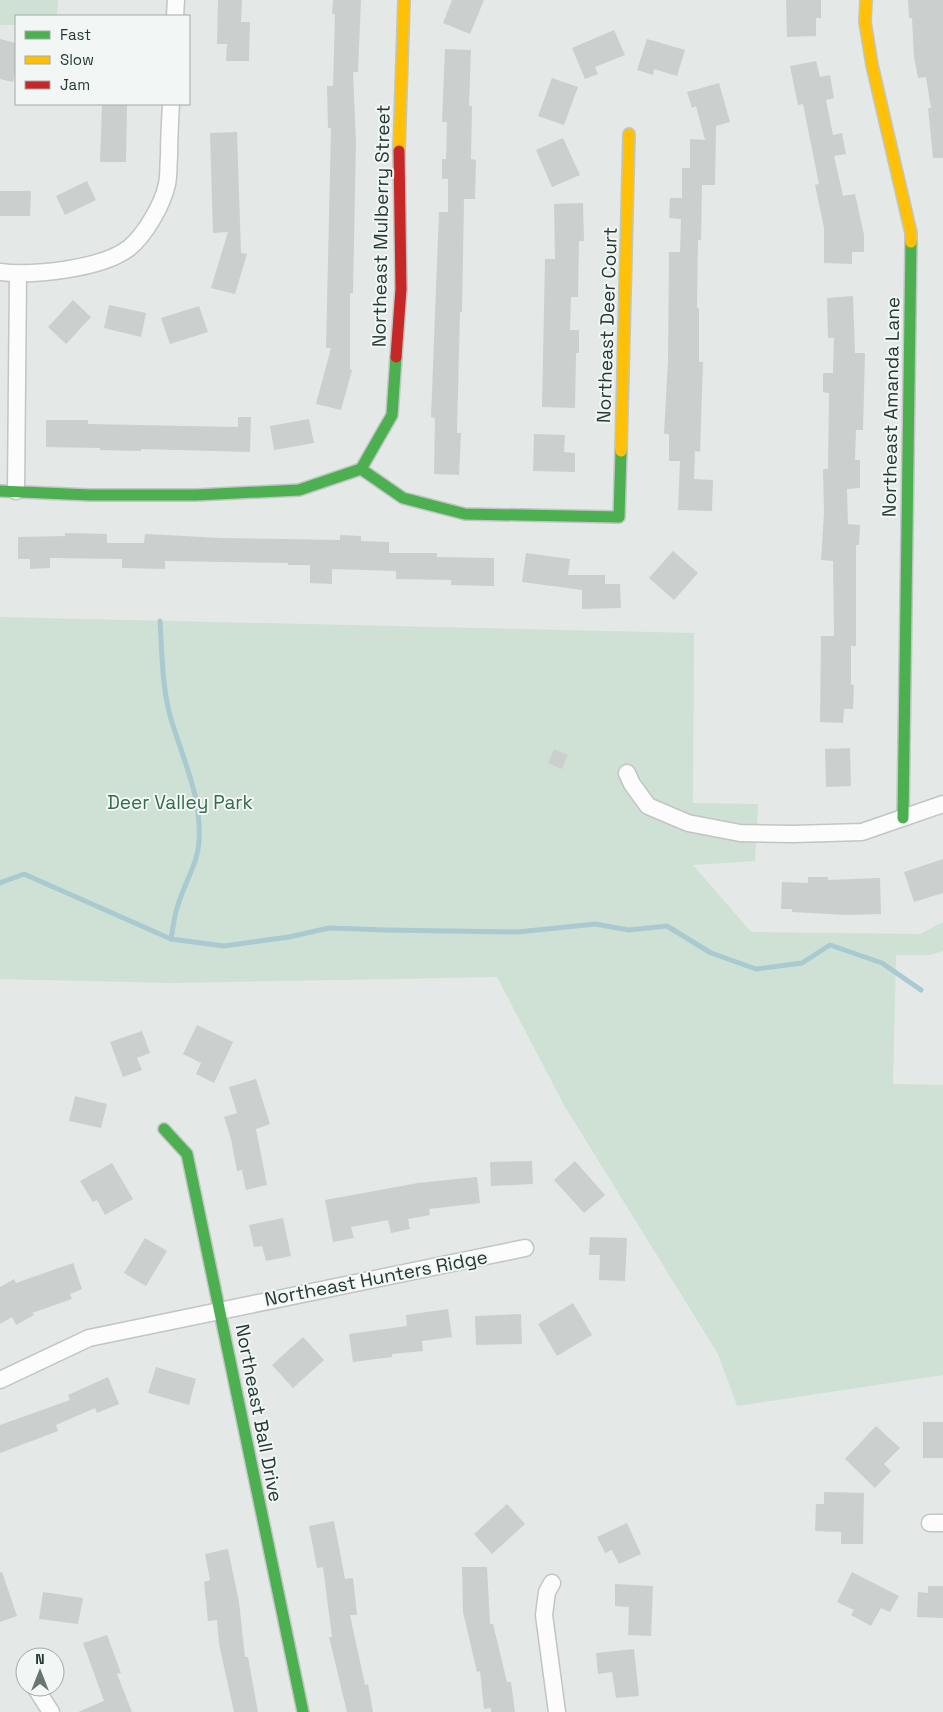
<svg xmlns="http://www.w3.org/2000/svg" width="943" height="1712" font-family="'Space Grotesk',sans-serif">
  <rect width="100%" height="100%" fill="#e4e8e6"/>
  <g fill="#cfe0d5">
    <polygon points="0,0 58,0 57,16 16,16 16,25 0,25"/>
    <polygon points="0,617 694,633 693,803 758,804 755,861 693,865 751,932 920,934 943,922 943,951 930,955 896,955 893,1084 943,1085 943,1375 737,1406 718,1354 564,1105 497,977 172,983 0,979"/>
  </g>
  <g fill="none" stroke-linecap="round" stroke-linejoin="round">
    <g stroke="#aacad2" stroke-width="5">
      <path d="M160,621c2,31 2,68 11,98 12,40 31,79 28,122 -1,22 -15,43 -21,64 -4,11 -5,23 -7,34"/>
      <polyline points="0,883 24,874 171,939 224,946 289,937 329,928 386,930 518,932 595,924 629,930 667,926 711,953 756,969 802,963 830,945 882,963 921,990"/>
    </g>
  </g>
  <g fill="#cbd0ce">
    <polygon points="218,0 242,0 241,22 250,22 249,61 226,61 227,44 217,44"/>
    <polygon points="333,0 361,0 358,72 353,72 356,141 353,293 350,293 350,369 352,370 341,410 316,404 331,348 326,348 331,128 328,128 327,86 333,86 335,14 332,14"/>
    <polygon points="452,0 484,0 470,34 443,23"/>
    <polygon points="786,0 821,0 821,18 816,18 816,36 787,37"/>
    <polygon points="908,0 943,0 943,158 933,158 928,108 931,108 926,77 918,78 914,57 912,18 909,18"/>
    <polygon points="614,30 625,55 595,67 598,74 585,79 572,48"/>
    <polygon points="0,39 16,43 16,69 13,82 0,79"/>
    <polygon points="647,39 685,50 677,76 654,69 653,75 637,70"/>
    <polygon points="445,49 471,50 469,106 472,106 471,159 476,160 475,199 464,199 462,312 460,312 457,433 461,433 459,475 434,474 435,418 431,417 439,212 448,212 448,179 442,179 442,159 446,159 447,122 442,122"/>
    <polygon points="816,61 820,77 830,75 834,98 826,100 833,135 842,133 846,154 834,156 843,196 855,194 864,235 864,252 852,252 852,264 824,263 824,228 815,185 819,184 803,104 798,105 790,66"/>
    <polygon points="552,78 578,87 564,125 538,116"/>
    <polygon points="719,83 730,122 716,126 715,185 702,185 701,240 698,240 697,308 699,308 699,362 703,362 700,452 695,451 694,479 713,480 712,511 678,510 680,461 669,461 669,434 664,434 668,361 669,252 680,252 681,219 669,218 670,198 682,198 682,168 690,168 690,139 705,140 696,106 692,108 687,92"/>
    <polygon points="102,104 127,104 126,162 100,162"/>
    <polygon points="237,132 241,253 247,254 235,294 211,288 228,232 213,233 210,133"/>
    <polygon points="563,138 580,175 552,187 536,150"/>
    <polygon points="87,181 96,200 65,215 56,196"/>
    <polygon points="0,191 31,191 30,216 0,216"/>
    <polygon points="583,203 584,241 579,241 578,297 571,297 570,330 579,330 579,353 576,353 575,408 542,407 545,259 555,259 554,204"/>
    <polygon points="853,296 855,353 865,353 863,430 856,430 855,460 860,460 860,488 847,489 848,524 860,525 859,545 856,545 856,646 851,646 851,684 854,685 853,709 844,709 843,723 820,722 821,636 834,636 833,561 821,560 824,513 823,469 828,469 829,393 823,392 823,373 833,373 834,338 828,338 827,298"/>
    <polygon points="73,300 91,317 66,344 48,327"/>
    <polygon points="109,305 146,313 141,337 104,328"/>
    <polygon points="199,306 208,332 170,344 161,318"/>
    <polygon points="238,417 251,417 250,452 141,449 141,451 100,450 100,448 46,447 46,420 88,420 88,424 238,427"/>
    <polygon points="309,419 314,443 274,450 270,426"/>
    <polygon points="534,434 565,435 564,452 575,453 575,472 533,471"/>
    <polygon points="65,533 107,534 107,543 144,543 145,534 222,538 340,540 340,535 361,536 361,541 389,542 389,553 437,553 437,557 494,558 494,586 451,585 451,580 396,579 396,571 332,569 332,584 310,583 310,565 288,565 288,563 165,561 165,569 122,568 122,559 50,558 50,568 30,569 30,559 18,559 18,537 65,536"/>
    <polygon points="673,551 698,573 674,600 649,578"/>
    <polygon points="526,553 570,559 568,575 605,575 605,584 620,584 621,608 582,609 582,590 522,582"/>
    <polygon points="850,748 851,786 826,787 825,749"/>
    <polygon points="554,749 568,755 562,769 548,763"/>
    <polygon points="943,859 943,893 914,902 904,872"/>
    <polygon points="808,877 828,877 828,880 880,878 881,914 847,915 792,912 792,909 781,909 782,882 808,883"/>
    <polygon points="197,1025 233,1042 214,1083 196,1074 201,1063 183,1054"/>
    <polygon points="142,1031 150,1053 137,1058 142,1070 123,1077 110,1042"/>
    <polygon points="256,1079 270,1124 256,1129 267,1185 246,1190 242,1170 237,1171 231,1139 224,1117 237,1113 229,1087"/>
    <polygon points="75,1096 107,1104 101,1128 69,1121"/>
    <polygon points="532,1161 533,1184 491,1186 490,1162"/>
    <polygon points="575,1161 605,1195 584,1213 554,1180"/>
    <polygon points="112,1163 133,1199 105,1215 97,1200 93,1202 80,1181"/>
    <polygon points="477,1177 480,1203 429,1209 430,1215 408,1219 410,1229 391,1233 388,1220 351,1227 354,1238 333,1242 325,1200 418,1183"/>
    <polygon points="283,1218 291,1256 266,1261 262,1246 254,1247 249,1225"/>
    <polygon points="590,1237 627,1238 625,1281 599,1280 600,1255 589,1255"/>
    <polygon points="145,1238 167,1251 146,1286 124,1273"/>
    <polygon points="73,1263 82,1289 70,1294 72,1299 32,1313 34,1315 16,1325 12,1317 0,1324 0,1287 14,1279 16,1283"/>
    <polygon points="573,1303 592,1335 557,1356 538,1324"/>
    <polygon points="448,1309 452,1337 422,1341 423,1351 392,1354 392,1357 353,1362 349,1334 407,1326 406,1315"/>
    <polygon points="521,1314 522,1344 476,1345 475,1316"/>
    <polygon points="303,1337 324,1360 293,1388 272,1365"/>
    <polygon points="156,1367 196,1379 189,1405 148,1393"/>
    <polygon points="108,1377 119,1404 97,1413 95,1408 56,1425 58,1431 0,1453 0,1425 70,1400 68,1395"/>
    <rect x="923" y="1422" width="20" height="36"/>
    <polygon points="876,1426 900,1448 884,1464 891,1471 875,1488 845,1459"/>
    <polygon points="824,1492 864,1493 863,1544 841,1544 841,1532 815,1531 816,1504 824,1504"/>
    <polygon points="507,1504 525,1524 492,1554 474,1534"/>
    <polygon points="334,1521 345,1579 353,1578 357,1615 350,1615 365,1685 368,1684 373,1712 347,1712 329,1637 332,1637 323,1567 317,1568 309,1526"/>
    <polygon points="627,1523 641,1554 619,1564 612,1550 605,1553 597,1537"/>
    <polygon points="228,1549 239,1602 245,1657 248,1657 258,1712 234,1712 219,1644 217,1620 208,1621 204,1582 210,1580 205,1554"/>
    <polygon points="462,1567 487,1567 490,1624 493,1624 507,1682 511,1682 515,1712 491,1712 491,1708 484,1709 480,1671 477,1672 463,1612"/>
    <polygon points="2,1572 17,1616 0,1622 0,1573"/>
    <polygon points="852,1572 899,1596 890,1612 881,1608 871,1626 851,1615 854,1610 837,1602"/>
    <polygon points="615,1584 653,1586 651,1636 628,1635 629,1607 615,1606"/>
    <polygon points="928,1586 943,1586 943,1618 917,1617 918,1592 928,1593"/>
    <polygon points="43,1592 83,1598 78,1624 39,1619"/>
    <polygon points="107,1635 121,1673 117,1674 132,1712 78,1712 104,1701 83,1643"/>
    <polygon points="634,1649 639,1696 616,1698 612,1672 598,1674 596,1653"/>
  </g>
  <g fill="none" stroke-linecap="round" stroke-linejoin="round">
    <g stroke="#c1c5c3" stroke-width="19">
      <g id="street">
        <polyline points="175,16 176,0"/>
        <path d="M0,272c33,4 102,-3 129,-24 16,-13 34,-44 38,-64 2,-9 1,-18 2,-27 0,-18 1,-36 2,-53"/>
        <polyline points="16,491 18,274"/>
        <polyline points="627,773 632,784 648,806 688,823 740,833 793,834 862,832 943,804"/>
        <polyline points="0,1380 89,1338 525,1248"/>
        <polyline points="930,1523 943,1523"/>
        <polyline points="552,1583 547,1592 544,1615 557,1712"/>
        <polyline points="35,1687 51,1712"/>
      </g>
    </g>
    <g stroke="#c0c6c4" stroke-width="14">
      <g id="fast">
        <polyline points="361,469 403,498 465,514 619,517 621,451"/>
        <polyline points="0,491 90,495 196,495 299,490 361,469 392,415 396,357"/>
        <polyline points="903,818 911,242"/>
        <polyline points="164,1129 187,1154 303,1712"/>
      </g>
    </g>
    <g stroke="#c0c6c4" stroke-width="14">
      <g id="slow">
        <polyline points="866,0 865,22 872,65 911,233 911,242"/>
        <polyline points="399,151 404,0"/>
        <polyline points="621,451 629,134"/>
      </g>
    </g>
    <g stroke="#c0c6c4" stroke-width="14">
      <polyline id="jam" points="396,357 401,289 399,151"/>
    </g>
    <use href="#street" stroke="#fbfcfb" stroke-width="16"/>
    <use href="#fast" stroke="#4caf50" stroke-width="11"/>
    <use href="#slow" stroke="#ffc107" stroke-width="11"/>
    <use href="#jam" stroke="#c62828" stroke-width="11"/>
  </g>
  <g text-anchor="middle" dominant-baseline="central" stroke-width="4" stroke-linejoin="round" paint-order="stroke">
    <g font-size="19" fill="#243935" stroke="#f2f7f5">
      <text transform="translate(381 226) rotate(-89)">Northeast Mulberry Street</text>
      <text transform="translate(607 325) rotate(-88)">Northeast Deer Court</text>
      <text transform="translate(891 407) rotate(-89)">Northeast Amanda Lane</text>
      <text transform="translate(376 1278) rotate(-11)">Northeast Hunters Ridge</text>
      <text transform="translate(259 1413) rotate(79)">Northeast Ball Drive</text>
    </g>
    <g font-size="19" fill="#336b4c" stroke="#f2f7f5">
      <text x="180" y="802">Deer Valley Park</text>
    </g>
  </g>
  <rect x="15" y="15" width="175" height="90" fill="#f2f7f5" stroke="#a0aba8"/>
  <rect x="25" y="31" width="25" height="8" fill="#4caf50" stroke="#a0aba8"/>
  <text x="60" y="40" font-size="15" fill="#243935">Fast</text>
  <rect x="25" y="56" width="25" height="8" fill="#ffc107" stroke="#a0aba8"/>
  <text x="60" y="65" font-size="15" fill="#243935">Slow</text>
  <rect x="25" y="81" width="25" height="8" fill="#c62828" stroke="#a0aba8"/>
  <text x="60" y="90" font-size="15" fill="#243935">Jam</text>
  <g transform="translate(40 1672)"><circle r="24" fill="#f2f7f5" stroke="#a0aba8"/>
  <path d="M0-4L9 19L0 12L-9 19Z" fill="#677673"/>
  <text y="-8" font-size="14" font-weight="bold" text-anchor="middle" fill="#243935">N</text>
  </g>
</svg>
